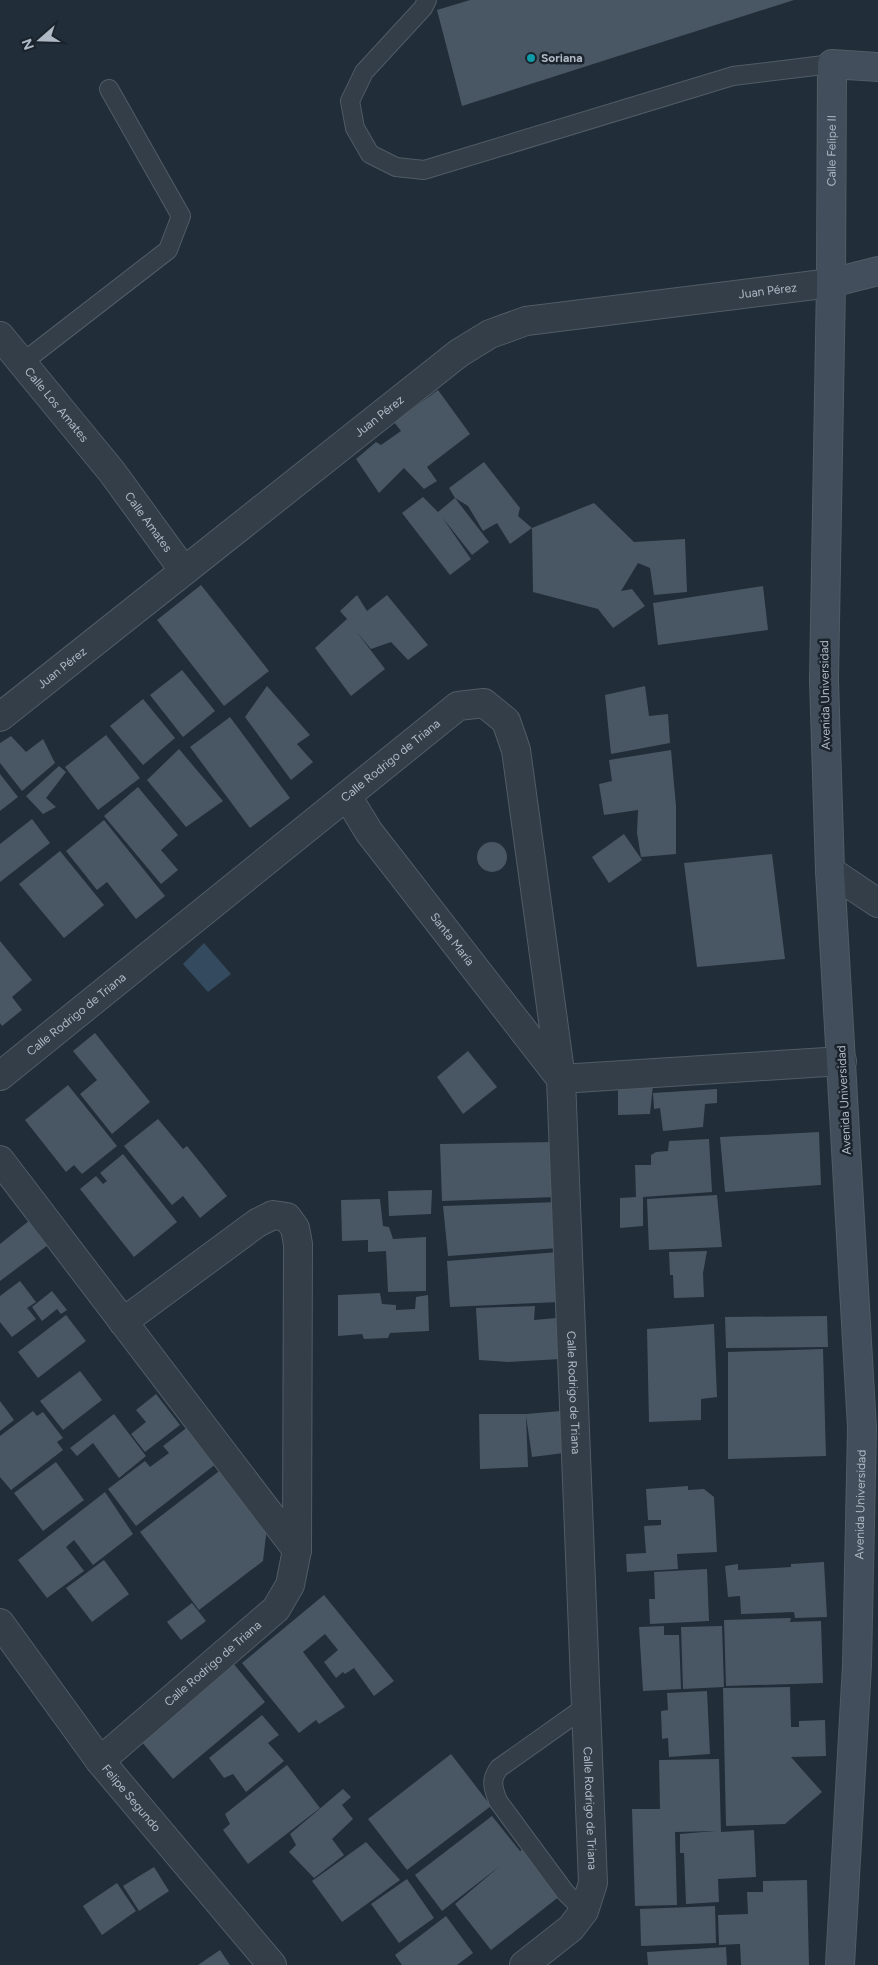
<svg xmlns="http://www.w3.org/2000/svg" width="878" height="1965" font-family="Figtree,sans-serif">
  <rect width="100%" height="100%" fill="#212d38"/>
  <polygon fill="#344b5f" points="204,943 231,974 208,992 183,964"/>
  <g fill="#495764">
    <polygon points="470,0 794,0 462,106 437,10"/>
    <polygon points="438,390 470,434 427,467 437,481 424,489 404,468 379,493 356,459 376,442 381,445 401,431 394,422"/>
    <polygon points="484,462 520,508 518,516 532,528 510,544 497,523 483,531 468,506 455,498 449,488"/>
    <polygon points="423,497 438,512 455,498 489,542 472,555 442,517 471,559 450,575 402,513"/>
    <polygon points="594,503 634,542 685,539 687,592 654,595 650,568 638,563 621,591 632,589 645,606 613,628 598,609 533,592 532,528"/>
    <polygon points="201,585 269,671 224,706 157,620"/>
    <polygon points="763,586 768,630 658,645 653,603"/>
    <polygon points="357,595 367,611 387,595 428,645 408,660 391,642 371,649 356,631 385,669 351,696 315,648 347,619 340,611"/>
    <polygon points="182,670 215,711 183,737 150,695"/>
    <polygon points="267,686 310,735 297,744 313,762 291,780 245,717"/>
    <polygon points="645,686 649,716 668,714 670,743 611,754 605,695"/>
    <polygon points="143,699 175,738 143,765 110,726"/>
    <polygon points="230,717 290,798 250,828 190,747"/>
    <polygon points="106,735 140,778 98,810 65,767"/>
    <polygon points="11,736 26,752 43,739 55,763 22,791 0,763 0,743"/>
    <polygon points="179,749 223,801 186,827 147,780"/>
    <polygon points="671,750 676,806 676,854 641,857 637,833 638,810 604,815 599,784 612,781 609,760"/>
    <polygon points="59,766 66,772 46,798 56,807 43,814 26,796"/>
    <polygon points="0,774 18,797 0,811"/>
    <polygon points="138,787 178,835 161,850 178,870 161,884 104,816"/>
    <polygon points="32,819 50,843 0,882 0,844"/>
    <polygon points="104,820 165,896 136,919 107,882 97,890 66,851"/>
    <polygon points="624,834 642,860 609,883 592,857"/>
    <circle cx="492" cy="857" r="15"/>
    <polygon points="60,851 104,905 64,938 19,884"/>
    <polygon points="772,854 785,959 697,967 684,863"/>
    <polygon points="0,941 32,980 12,997 22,1010 2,1026 0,1023"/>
    <polygon points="95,1033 150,1102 112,1134 80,1094 97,1080 73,1051"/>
    <polygon points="468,1051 497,1087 463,1114 437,1077"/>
    <polygon points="68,1085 117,1146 82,1174 74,1165 66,1172 25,1120"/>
    <polygon points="653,1085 650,1114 618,1115 618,1087"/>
    <polygon points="717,1089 717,1103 705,1104 703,1127 663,1131 660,1108 654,1109 653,1093"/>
    <polygon points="158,1119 183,1149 187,1146 227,1196 200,1218 183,1196 172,1205 124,1146"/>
    <polygon points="819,1132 821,1185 725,1192 720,1137"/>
    <polygon points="709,1139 712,1192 643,1197 643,1226 620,1228 620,1198 636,1197 635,1165 651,1165 651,1155 656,1152 668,1151 669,1141"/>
    <polygon points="554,1142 556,1197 442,1201 440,1144"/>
    <polygon points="123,1154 177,1222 134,1257 80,1189 96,1176 103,1184 107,1181 100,1173"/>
    <polygon points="432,1190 431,1214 389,1216 388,1191"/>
    <polygon points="717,1195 722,1247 649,1250 647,1199"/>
    <polygon points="380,1199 383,1226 389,1227 393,1239 426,1237 426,1291 388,1292 386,1251 368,1252 368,1240 342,1241 341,1200"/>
    <polygon points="559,1202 558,1248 448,1256 443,1206"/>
    <polygon points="30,1220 48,1245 0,1281 0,1244"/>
    <polygon points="707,1251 703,1273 704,1297 674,1298 673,1275 670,1275 669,1252"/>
    <polygon points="559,1252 559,1302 450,1307 447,1261"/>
    <polygon points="20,1281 36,1302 27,1308 36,1319 12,1337 0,1322 0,1296"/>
    <polygon points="52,1291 67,1310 61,1314 57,1309 42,1321 32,1307"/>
    <polygon points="380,1293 382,1304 396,1305 396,1310 415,1309 416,1297 428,1295 429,1331 390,1333 388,1338 364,1339 362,1334 338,1336 338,1295"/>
    <polygon points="535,1306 534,1320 556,1318 561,1359 508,1362 479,1360 476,1308"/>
    <polygon points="66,1315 86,1341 38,1378 18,1352"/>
    <polygon points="827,1316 828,1347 726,1348 725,1317"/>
    <polygon points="714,1324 717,1397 701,1399 701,1420 649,1422 647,1329"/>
    <polygon points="823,1349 826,1456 728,1459 728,1352"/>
    <polygon points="80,1371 102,1400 63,1430 40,1401"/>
    <polygon points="156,1394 180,1425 145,1452 131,1434 146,1422 136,1410"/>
    <polygon points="0,1401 14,1420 0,1431"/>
    <polygon points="33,1411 37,1416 43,1412 63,1438 57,1442 63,1450 11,1490 0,1477 0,1436"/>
    <polygon points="561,1411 564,1453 532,1457 526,1416 528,1467 480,1469 479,1414 526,1414"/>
    <polygon points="114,1414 146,1456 119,1478 93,1443 77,1456 70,1448"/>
    <polygon points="193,1423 221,1460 136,1526 108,1489 145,1461 150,1467 169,1453 163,1446"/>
    <polygon points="56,1462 84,1500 43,1531 14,1493"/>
    <polygon points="227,1465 268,1518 263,1561 199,1610 140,1532"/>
    <polygon points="688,1486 688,1490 704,1489 714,1497 717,1552 677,1554 678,1569 627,1572 626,1554 646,1553 644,1526 661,1525 661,1520 648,1520 646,1489"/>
    <polygon points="105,1492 133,1534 93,1565 74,1540 66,1547 84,1571 47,1598 18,1560"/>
    <polygon points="104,1560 129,1594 92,1622 66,1588"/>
    <polygon points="824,1562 827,1617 795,1618 794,1612 741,1614 740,1596 728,1597 725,1566 738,1564 738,1570 791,1567 791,1564"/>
    <polygon points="707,1569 709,1621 650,1624 649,1599 655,1599 654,1572"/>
    <polygon points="324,1595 394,1681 374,1696 354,1668 345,1674 343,1672 336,1678 324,1662 338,1650 325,1634 303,1652 345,1707 319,1724 316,1720 299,1733 242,1663"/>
    <polygon points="192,1603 206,1621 181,1640 167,1622"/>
    <polygon points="791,1618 790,1622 821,1621 823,1683 726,1686 724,1620"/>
    <polygon points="664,1626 664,1635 679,1635 681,1689 643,1691 639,1627"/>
    <polygon points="722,1626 724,1687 683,1689 681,1627"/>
    <polygon points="233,1663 265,1702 173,1779 141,1741"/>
    <polygon points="790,1687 791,1727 799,1727 799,1721 825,1720 826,1756 791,1757 822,1792 785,1824 726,1826 723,1688"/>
    <polygon points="707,1691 710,1754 669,1757 668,1738 662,1739 661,1711 668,1710 667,1693"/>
    <polygon points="262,1715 279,1735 268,1743 284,1761 246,1792 233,1774 224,1778 209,1758"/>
    <polygon points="451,1754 491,1806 407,1870 368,1819"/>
    <polygon points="719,1759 721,1832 754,1830 756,1877 718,1879 719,1902 686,1904 684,1853 680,1853 680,1834 715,1831 675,1832 677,1905 635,1906 632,1809 660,1809 659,1760"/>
    <polygon points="287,1765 320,1808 248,1864 223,1830 230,1824 225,1814"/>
    <polygon points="343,1789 351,1797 342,1805 353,1819 332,1839 344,1855 314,1878 289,1852 296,1845 290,1834"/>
    <polygon points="492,1816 520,1851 529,1846 565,1892 491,1950 455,1904 500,1866 442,1911 415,1875"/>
    <polygon points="366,1842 400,1880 342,1922 312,1881"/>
    <polygon points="154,1867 169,1891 139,1911 123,1886"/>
    <polygon points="407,1879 434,1918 399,1943 371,1904"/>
    <polygon points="807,1880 809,1965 741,1965 740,1944 719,1945 718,1915 748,1914 747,1892 763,1892 763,1881"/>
    <polygon points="117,1883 136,1911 102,1935 83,1906"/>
    <polygon points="715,1906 716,1943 641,1946 640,1909"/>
    <polygon points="446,1916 473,1953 457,1965 402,1965 395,1955"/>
    <polygon points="726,1947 727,1965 648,1965 647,1952"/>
    <polygon points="220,1950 230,1965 198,1965"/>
  </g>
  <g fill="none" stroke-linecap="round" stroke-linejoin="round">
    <g stroke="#515c66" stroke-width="20">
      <g id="service">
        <polyline points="427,0 423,8 364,72 350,101 355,128 370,154 396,167 424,170 733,76 832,64"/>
        <polyline points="22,363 168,250 181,216 109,89"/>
        <path d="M584,1911l-19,-19 -67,-91c-5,-13 -8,-21 1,-33l89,-63"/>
      </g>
    </g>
    <g stroke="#515c66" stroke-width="30">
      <g id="minor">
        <path id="s1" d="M0,336l112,136 72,99"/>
        <path id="s2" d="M0,717l459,-364 31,-19 36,-13 305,-38"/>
        <path id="s3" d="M347,796l22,36 192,247 281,-18"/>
        <polyline points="830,871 878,903"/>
        <path id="s4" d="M0,1076l458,-370 26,-3 22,18 10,29 45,329 32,804 -9,28 -13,17 -47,37"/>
        <polyline points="0,1160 297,1550"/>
        <path id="s5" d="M0,1623l100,138 172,204"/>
        <path id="s6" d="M100,1761l176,-152 14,-24 7,-35 1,-306 -3,-16 -8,-11 -14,-2 -16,8 -134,99"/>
      </g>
    </g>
    <g stroke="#515c66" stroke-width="30">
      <g id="secondary">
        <polyline points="831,283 878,271"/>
        <path id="s7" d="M840,1965l17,-300 5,-237 -32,-557 -6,-191 7,-397 1,-219 46,3"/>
      </g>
    </g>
    <use href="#service" stroke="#343e48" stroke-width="18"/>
    <use href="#minor" stroke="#343e48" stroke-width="28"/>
    <use href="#secondary" stroke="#424e5b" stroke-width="28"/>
  </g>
  <circle fill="#0f9aa8" stroke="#1a232c" stroke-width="2" cx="531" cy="58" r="5"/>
  <g text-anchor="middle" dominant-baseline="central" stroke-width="5" stroke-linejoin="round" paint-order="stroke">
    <g font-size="12" font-weight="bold" fill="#aeb9c5" stroke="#1a232c" text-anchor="start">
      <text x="541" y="58">Soriana</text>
    </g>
    <g font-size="12" fill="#aeb9c5" stroke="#1a232c">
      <text stroke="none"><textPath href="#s7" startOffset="1816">Calle Felipe II</textPath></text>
      <text stroke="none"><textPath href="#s2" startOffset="904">Juan Pérez</textPath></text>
      <text stroke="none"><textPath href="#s1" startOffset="89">Calle Los Amates</textPath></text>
      <text stroke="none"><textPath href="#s2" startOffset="484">Juan Pérez</textPath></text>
      <text stroke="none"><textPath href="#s1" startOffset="238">Calle Amates</textPath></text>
      <text stroke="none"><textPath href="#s2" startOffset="79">Juan Pérez</textPath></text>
      <text transform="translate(825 695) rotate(-91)">Avenida Universidad</text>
      <text stroke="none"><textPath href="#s4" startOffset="502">Calle Rodrigo de Triana</textPath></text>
      <text stroke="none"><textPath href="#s3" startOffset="178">Santa María</textPath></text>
      <text stroke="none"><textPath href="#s4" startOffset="98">Calle Rodrigo de Triana</textPath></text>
      <text transform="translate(844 1100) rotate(-93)">Avenida Universidad</text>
      <text stroke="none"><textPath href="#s4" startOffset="1320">Calle Rodrigo de Triana</textPath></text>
      <text stroke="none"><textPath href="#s7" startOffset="461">Avenida Universidad</textPath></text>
      <text stroke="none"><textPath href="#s6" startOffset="149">Calle Rodrigo de Triana</textPath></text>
      <text stroke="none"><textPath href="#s5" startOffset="219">Felipe Segundo</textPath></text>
      <text stroke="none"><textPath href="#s4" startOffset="1736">Calle Rodrigo de Triana</textPath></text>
    </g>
  </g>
  <g transform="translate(40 40) rotate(250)" stroke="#1a232c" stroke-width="4" paint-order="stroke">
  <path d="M0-4L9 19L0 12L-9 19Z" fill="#aeb9c5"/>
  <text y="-8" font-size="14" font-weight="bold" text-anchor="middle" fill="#aeb9c5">N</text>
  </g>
</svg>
